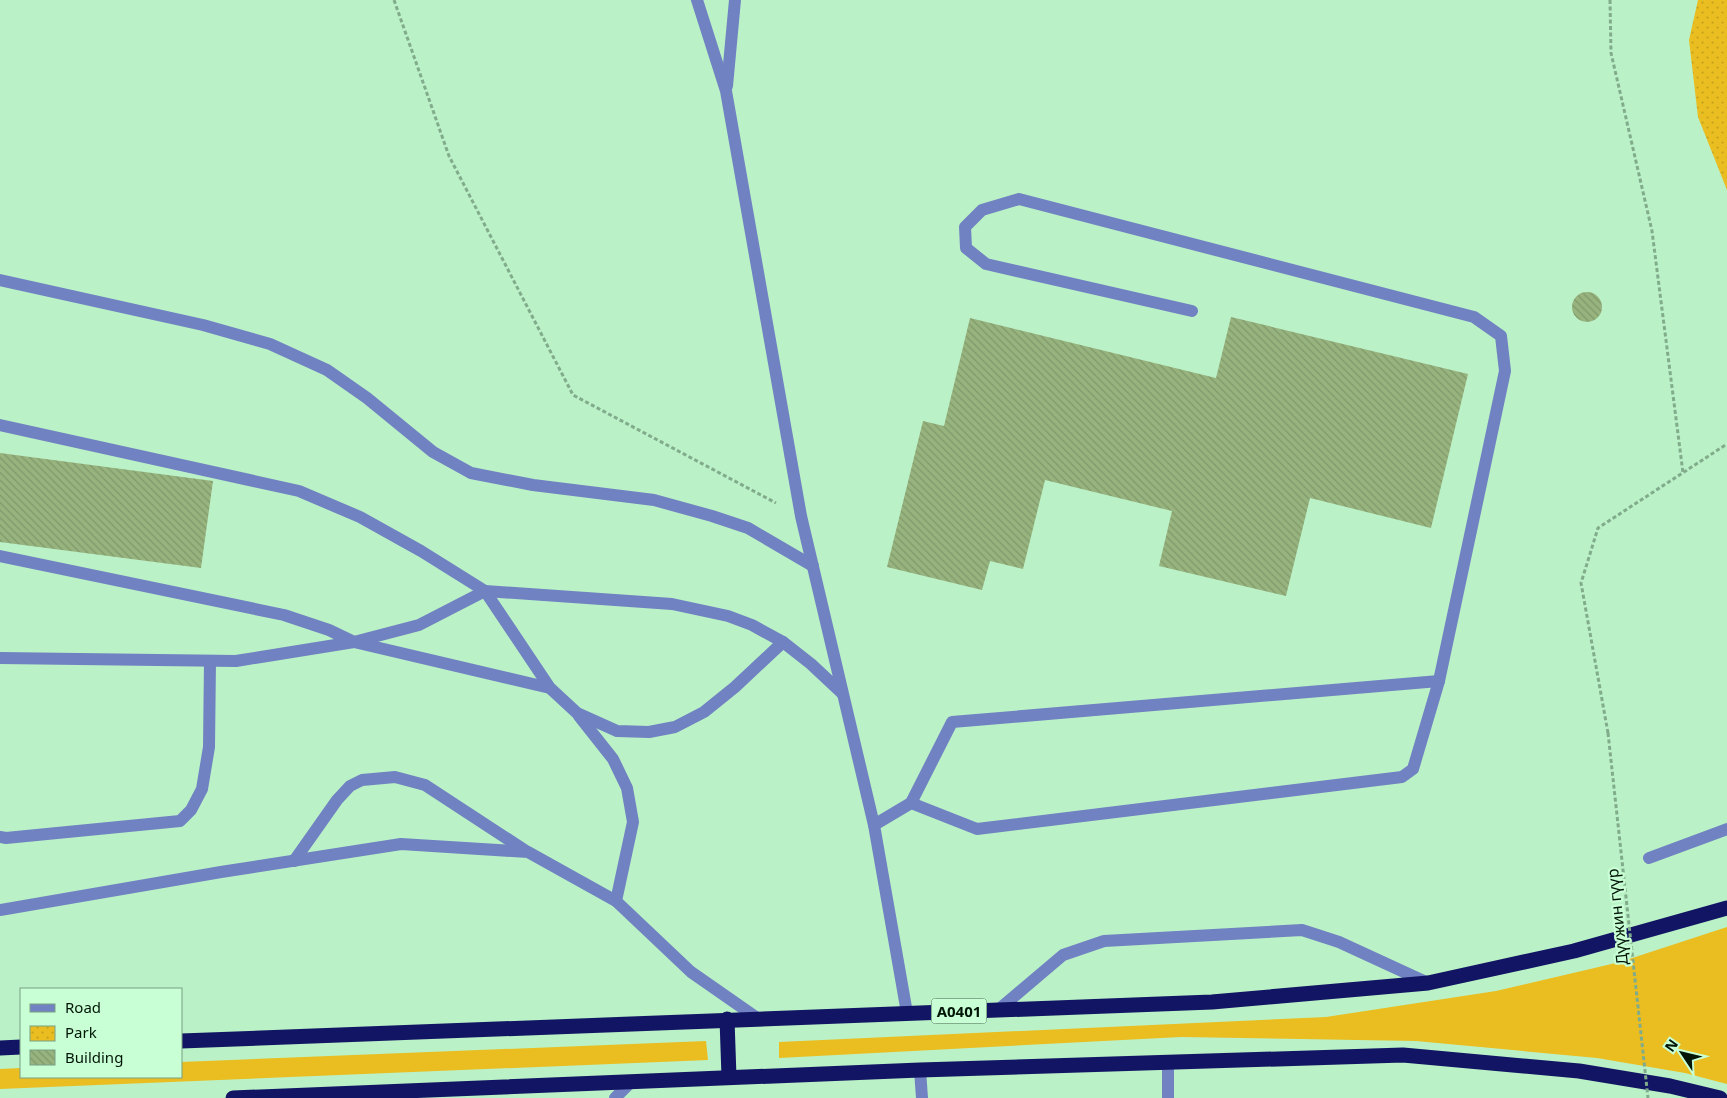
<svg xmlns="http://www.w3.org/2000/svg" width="1727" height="1098" font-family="'Noto Sans',sans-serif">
  <defs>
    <pattern id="park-dots" width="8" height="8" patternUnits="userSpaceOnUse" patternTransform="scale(1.25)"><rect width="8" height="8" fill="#eabd20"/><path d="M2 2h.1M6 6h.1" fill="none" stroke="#c7a21c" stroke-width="1.8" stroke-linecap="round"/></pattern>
    <pattern id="building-back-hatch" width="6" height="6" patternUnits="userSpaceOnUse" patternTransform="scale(1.25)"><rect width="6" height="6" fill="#97b37e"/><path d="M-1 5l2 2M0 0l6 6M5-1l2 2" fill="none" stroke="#80996b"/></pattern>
  </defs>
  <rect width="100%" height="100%" fill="#bbf1c7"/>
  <g fill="#eabd20">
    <polygon points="1727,927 1727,1084 1685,1073 1597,1058 1416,1041 1181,1037 779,1058 779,1042 1326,1017 1496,991 1620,962"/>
    <polygon points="706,1041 708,1060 0,1089 0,1069 21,1068 21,1077 181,1077 181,1062"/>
  </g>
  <polygon fill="url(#park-dots)" points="1698,0 1727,0 1727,190 1698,117 1689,40"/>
  <g fill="url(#building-back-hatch)">
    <circle cx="1587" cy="307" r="15"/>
    <polygon points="1231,317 1468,374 1431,528 1310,498 1286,596 1159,566 1172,511 1045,480 1023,569 990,561 982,590 887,567 923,421 944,426 970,318 1216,378"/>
    <polygon points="0,453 213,481 201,568 0,542"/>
  </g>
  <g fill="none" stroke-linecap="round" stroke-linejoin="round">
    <g stroke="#81ac8b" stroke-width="3" stroke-dasharray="4 2.5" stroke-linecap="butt">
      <polyline points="394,0 449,156 573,395 776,503"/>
      <polyline points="1610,0 1611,53 1652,231 1683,473"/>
      <polyline points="1608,733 1581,583 1598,528 1727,444"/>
    </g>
    <g stroke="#7082c2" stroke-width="12">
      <polyline points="697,0 726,91 801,516 874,825"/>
      <polyline points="727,86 735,0"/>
      <polyline points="0,280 203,325 270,344 327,370 367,398 433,452 471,473 533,485 654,500 712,516 748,528 813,566"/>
      <polyline points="0,425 299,491 360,517 421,551 485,591 550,688 577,713 617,731 649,732 675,727 704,712 735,687 783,642"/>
      <polyline points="0,556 284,615 329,630 354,642 550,688"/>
      <polyline points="0,658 236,661 354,642 419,625 485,591 672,604 728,616 752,625 783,642 811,664 842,693"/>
      <polyline points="579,716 613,759 627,788 633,822 616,901"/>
      <polyline points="911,803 977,829 1402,777 1413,769 1439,681 1505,371 1501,336 1474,317 1019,199 982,210 965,227 966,248 986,264 1192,311"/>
      <polyline points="0,837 6,838 180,821 191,810 202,789 209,747 210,661"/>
      <polyline points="1649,858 1727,829"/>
      <polyline points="294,861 337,800 350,786 362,780 395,777 425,785 526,851"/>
      <polyline points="0,910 221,872 401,844 528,852 616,901 691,972 757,1018"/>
      <polyline points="998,1010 1063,955 1104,941 1302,930 1339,942 1428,983"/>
      <polyline points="907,1013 874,825 911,803 952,722 1439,681"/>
      <polyline points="1168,1062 1168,1098"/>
      <polyline points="920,1070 922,1098"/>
      <polyline points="615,1098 632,1081"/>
    </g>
    <g stroke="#121564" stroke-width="15">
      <polyline points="727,1019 729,1077"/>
      <polyline points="181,1041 1212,1002 1428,983 1574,951 1727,908"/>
      <polyline points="0,1048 21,1047"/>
      <polyline points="233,1098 920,1070 1403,1055 1579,1071 1670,1086 1720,1098"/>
    </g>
    <polyline stroke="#81ac8b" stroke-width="3" stroke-dasharray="4 2.5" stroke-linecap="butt" points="1608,733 1648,1098"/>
  </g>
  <g text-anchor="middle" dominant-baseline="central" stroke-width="4.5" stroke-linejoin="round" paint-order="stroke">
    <rect fill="#c8ffd4" stroke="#3d5b44" stroke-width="1" x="931.5" y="998.5" width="55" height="25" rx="4"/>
    <g font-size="15" font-weight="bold" fill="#021507">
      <text x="959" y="1011">A0401</text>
    </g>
    <g font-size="16" fill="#021507" stroke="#c8ffd4">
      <text transform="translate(1617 917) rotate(-96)">Дүүжин гүүр</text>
    </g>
  </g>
  <rect x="20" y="988" width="162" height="90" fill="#c8ffd4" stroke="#79a182"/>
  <rect x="30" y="1004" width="25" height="8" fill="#7082c2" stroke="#79a182"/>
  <text x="65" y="1013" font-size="15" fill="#021507">Road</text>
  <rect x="30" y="1026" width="25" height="15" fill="url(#park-dots)" stroke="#79a182"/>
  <text x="65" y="1038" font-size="15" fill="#021507">Park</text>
  <rect x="30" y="1050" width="25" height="15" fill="url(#building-back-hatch)" stroke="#79a182"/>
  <text x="65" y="1063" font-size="15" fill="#021507">Building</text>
  <g transform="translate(1682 1053) rotate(305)" stroke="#c8ffd4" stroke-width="4" paint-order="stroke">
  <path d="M0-4L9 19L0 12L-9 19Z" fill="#021507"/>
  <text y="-8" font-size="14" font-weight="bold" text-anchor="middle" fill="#021507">N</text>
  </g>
</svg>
